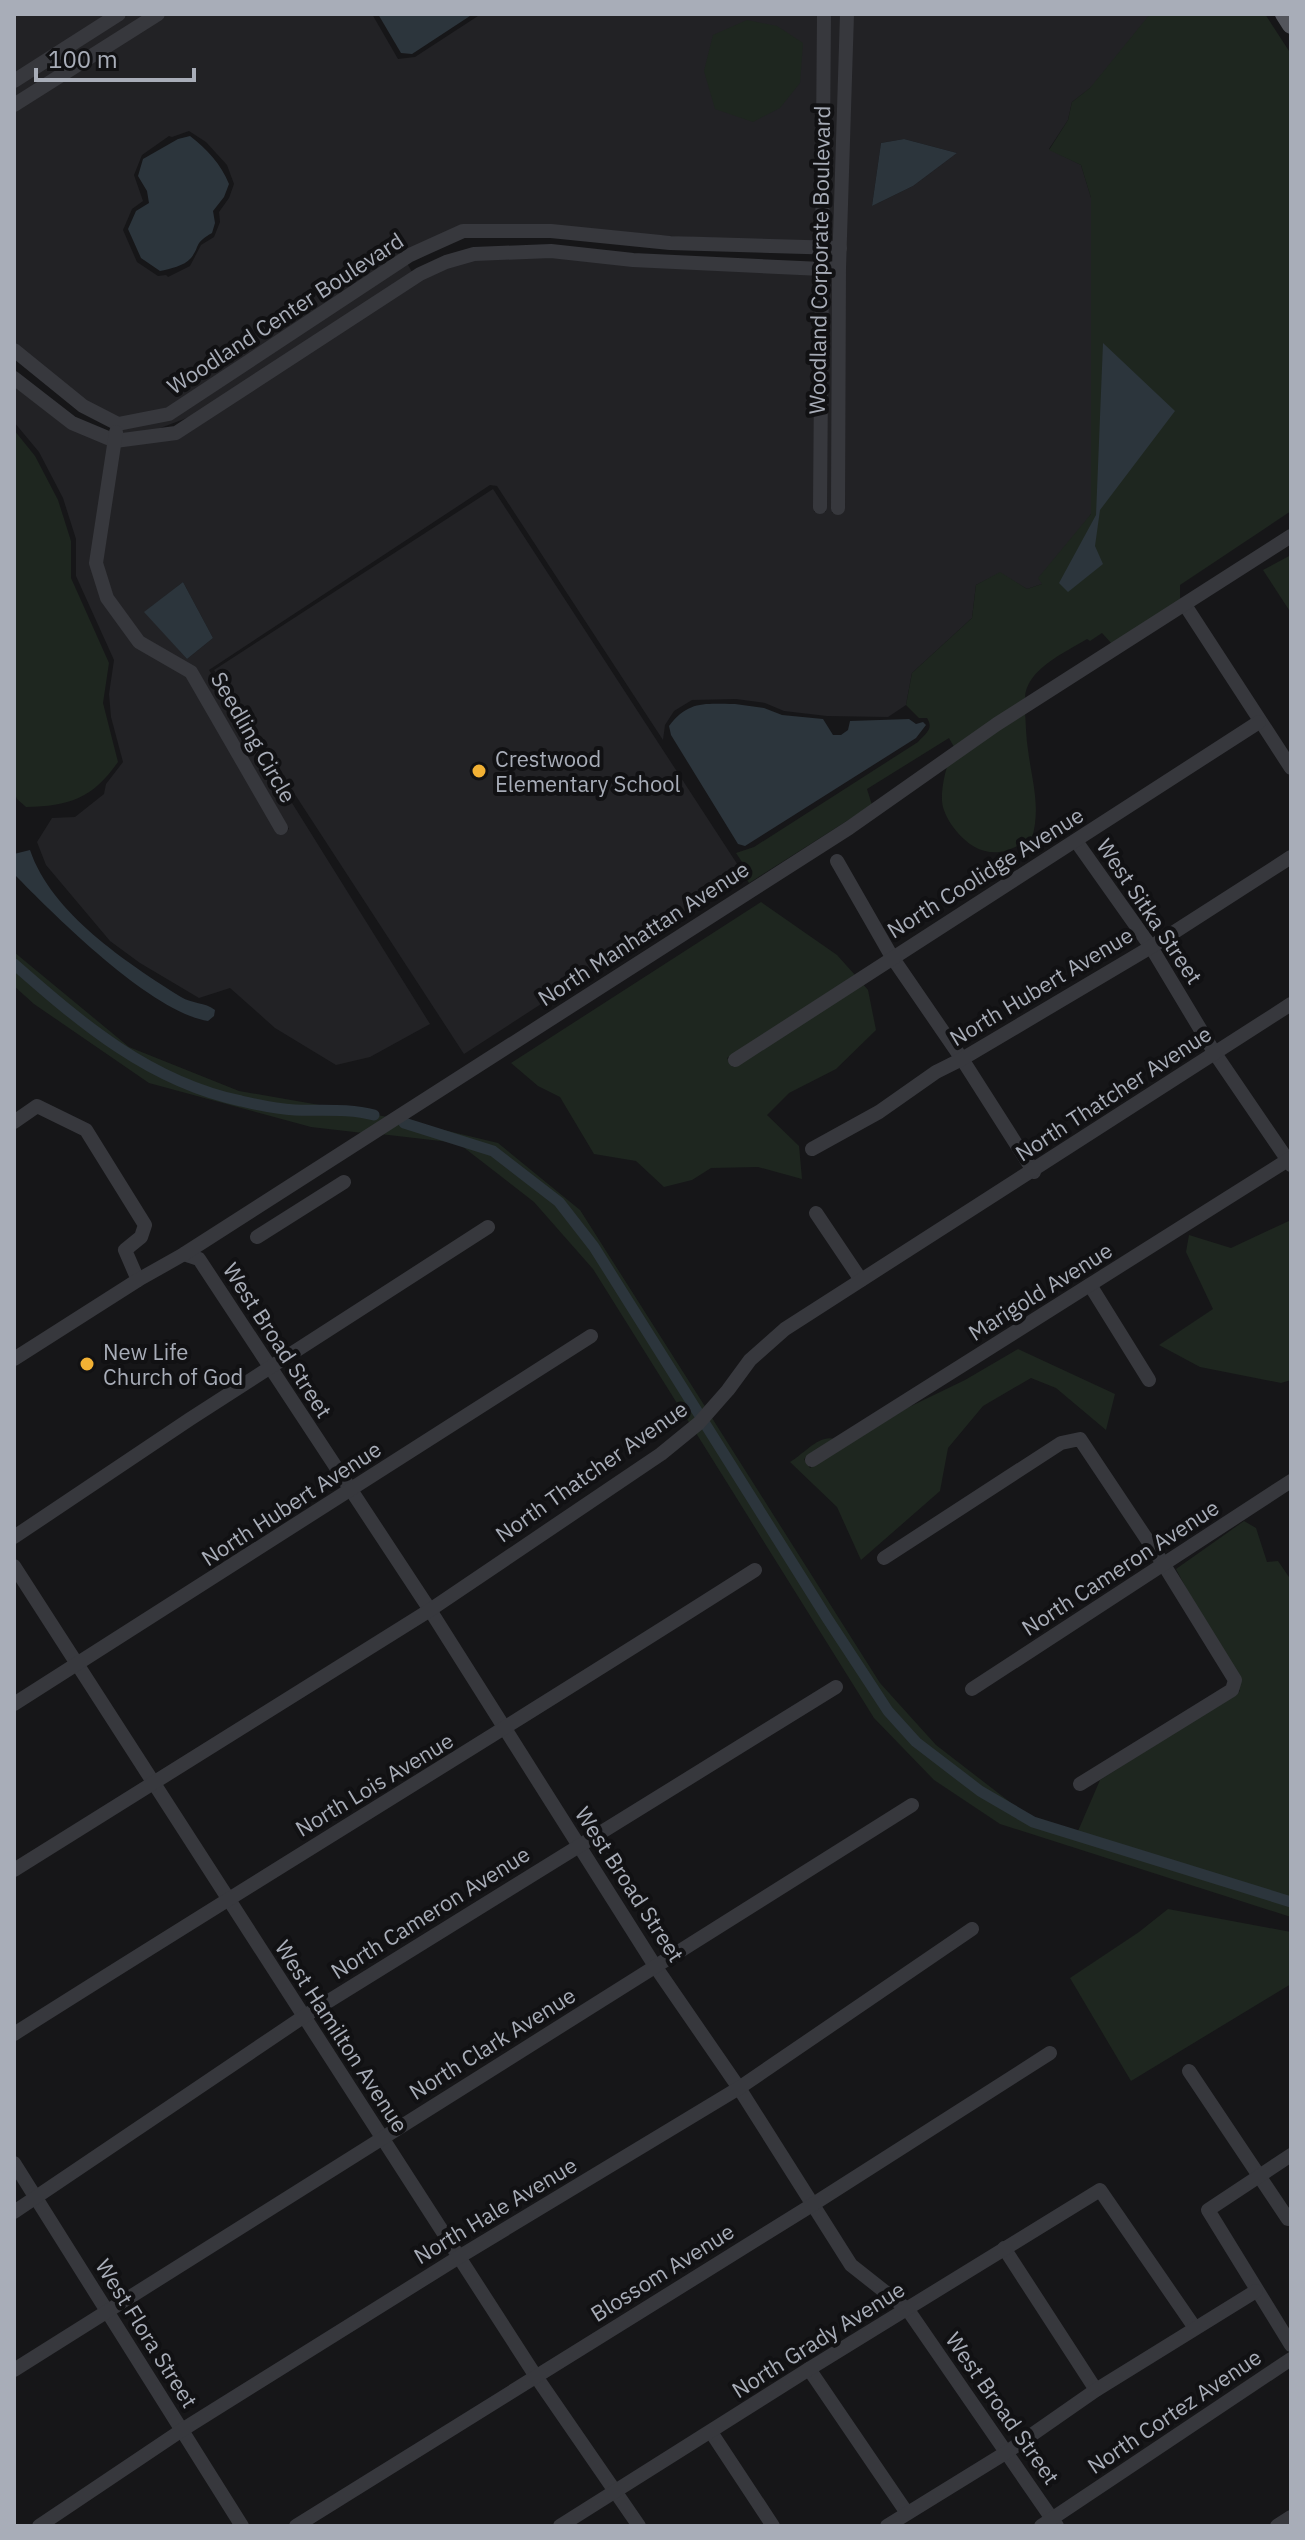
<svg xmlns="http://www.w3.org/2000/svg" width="1305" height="2540" font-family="'IBM Plex Sans',sans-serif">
  <rect width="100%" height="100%" fill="#161618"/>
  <g fill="#222225" fill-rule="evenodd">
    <polygon points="14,14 109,14 14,74"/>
    <polygon points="130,14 148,14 14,99 14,87"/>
    <path d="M168,14h204l26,45 17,-2 66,-43h337l-2,229 -351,-17 -298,183 -48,9 -33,-17 -72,-59v-230zM189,131l17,11 21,23 7,19 -5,14 -10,14 1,10 -6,15 -13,8 -11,21 -22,11 -2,-2 -8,1 -21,-14 -14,-32 9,-21 11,-8 -9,-26 8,-20 27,-19 3,1z"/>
    <polygon points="830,14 842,14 834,242 828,243"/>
    <path d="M853,14h306l-49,59 -38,29 -4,18 -19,29 32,16 12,39 -2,66 4,134 -4,110 -43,68 -21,7 -27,-16 -24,12 -4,33 -60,55 -6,32 -18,12 -61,-1 -43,-5 -19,-8 -29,-4 -44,1 -18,11 -9,14 -2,15 -166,-254 -7,-1 -281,185 221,354 -60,33 -34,8 -61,-37 -45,-40 -31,10 -59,-35 -30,-22 -64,-76 -9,-23 15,-24 23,-1 29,-23 2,-10 17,-22 -12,-45 -2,-23 5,-34 -38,-84v-37l-13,-41 -24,-46 -25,-30v-36l54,42 40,16 -17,119 10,37 34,46 52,30 92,159 10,-6 -92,-160 -54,-32 -30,-42 -11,-33 18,-116 59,-9 244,-159 24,-11 28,-8 75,-2 82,9 184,9 -2,237h12l2,-238h5l-1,239h11l2,-246zM904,139l53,14 -44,33 -41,20 9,-63zM183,582l30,56 -26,21 -42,-47z"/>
    <polygon points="407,263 412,272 192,416 155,430 122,434 123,429 170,420"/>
    <polygon points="493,489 743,873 464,1054 214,670"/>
  </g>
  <g fill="#1e261f">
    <path d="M1150,14h115l26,40v457l-111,74v17l-68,42 -10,-11 -12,8 -3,-2c-21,13 -63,31 -62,61l-71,47 -5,-9 -82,51 5,16 -123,78 -4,-6 3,-6 -12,-18 18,-6 164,-105c8,-9 16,-13 9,-24h-8l-13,-13 6,-32 60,-55 4,-33 24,-13 27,17 15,-5 -4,-6 53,-64v-316l-10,-33 -32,-15 19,-30 4,-18 18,-14z"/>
    <polygon points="747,20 777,26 803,43 800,83 780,108 753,122 715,109 704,71 713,35"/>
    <path d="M14,430l21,26 23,44 13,41v37l38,85 -6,40 15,59c-26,37 -49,44 -92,45l-9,-8 -3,-7z"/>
    <polygon points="1291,555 1291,613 1263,570"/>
    <path d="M1025,712c1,13 1,26 3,38 4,31 13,57 4,88 -14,8 -30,18 -47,13 -18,-4 -37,-26 -42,-44 -3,-11 1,-32 5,-43z"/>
    <polygon points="761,902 837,955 855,975 727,1058 733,1067 862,983 868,990 876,1030 836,1069 789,1093 767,1115 799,1146 802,1179 758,1167 711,1168 692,1180 664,1187 636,1161 594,1154 560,1097 538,1086 511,1063"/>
    <polygon points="14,952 129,1047 239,1091 388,1117 363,1133 311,1127 149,1083 34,1004 14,986"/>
    <polygon points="402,1120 498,1143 580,1210 706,1408 690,1424 593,1269 534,1202 458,1143 380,1134"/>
    <polygon points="1291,1220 1291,1380 1281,1383 1200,1367 1159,1345 1213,1309 1186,1252 1189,1235 1231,1248"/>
    <path d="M1018,1349l97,45 -9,36 -50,-42 -25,-10 -48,28 -35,42 -8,43 -79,69 -24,-53 -47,-45c14,-8 29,-28 45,-23l-31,20 6,9 97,-60 58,-28z"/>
    <polygon points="712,1418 880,1683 936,1745 1028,1816 1078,1831 1100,1780 1240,1691 1176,1569 1244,1521 1256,1528 1267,1562 1278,1561 1291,1580 1291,1917 1000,1824 934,1780 874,1718 696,1433"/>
    <polygon points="1168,1909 1291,1932 1291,1984 1131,2081 1070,1978 1139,1932"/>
  </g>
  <g fill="#2c353c">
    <polygon points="378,14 473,14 412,54 401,53"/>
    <path d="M190,136c17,13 31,28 39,48l-5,13 -11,14 2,12 -3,10c-19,11 -11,12 -21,25 -7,8 -21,11 -31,13l-19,-13 -13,-29 8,-18 13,-8 -2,-12 -9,-15 5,-17 35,-20z"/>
    <polygon points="904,139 957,153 913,186 872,206 881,143"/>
    <polygon points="1103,343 1175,411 1100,510 1095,546 1103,564 1068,592 1059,583 1096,515"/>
    <polygon points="183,582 213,638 187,659 144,612"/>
    <path d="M735,704l29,4 18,7 41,4 10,16h8l7,-5 2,-9 59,-2 7,5 7,-2 3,3 -10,13 -171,108 -7,-2 -67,-109 -2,-9c20,-26 36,-22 66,-22z"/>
    <path d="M30,850c21,63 97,113 151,147 11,7 24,5 34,13l-1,6 -6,5c-57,-9 -153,-105 -194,-147v-20z"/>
  </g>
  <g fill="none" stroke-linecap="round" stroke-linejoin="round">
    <g stroke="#2c353c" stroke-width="11">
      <path d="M14,964c67,59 136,118 227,137 17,4 36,8 54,9 25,1 54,-2 79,5"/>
      <polyline points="404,1123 493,1151 559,1202 594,1247 827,1618 888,1711 916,1742 980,1791 1033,1822 1291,1902"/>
    </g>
    <g stroke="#37383d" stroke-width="14">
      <polyline points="14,81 119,14"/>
      <polyline points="14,105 158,14"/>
      <polyline points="14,350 83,406 118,424 169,414 410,255 463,231 551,231 670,243 840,248"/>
      <polyline points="14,378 72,423 115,441 176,433 420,274 446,262 474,254 551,251 633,260 822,269 839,268"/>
      <polyline points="116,432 96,563 107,598 139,642 191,672 281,828"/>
      <polyline points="820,507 824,14"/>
      <polyline points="838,508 839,268 847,14"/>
      <polyline points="1185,605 1291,768"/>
      <polyline points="1076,841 1151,947 1214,1052 1291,1165"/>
      <polyline points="837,861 892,957 962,1059 1034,1172"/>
      <polyline points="735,1060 1259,722"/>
      <polyline points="14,1122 37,1106 86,1130 145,1225 141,1237 125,1250 138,1280"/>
      <polyline points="812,1149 879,1112 936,1072 962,1059 1151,947 1291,857"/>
      <polyline points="816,1213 861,1280"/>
      <polyline points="257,1237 344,1182"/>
      <polyline points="184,1254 199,1259 430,1610 655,1966 739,2088 851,2265 908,2310 1057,2526"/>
      <polyline points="1090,1285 1149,1380"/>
      <polyline points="14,1359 138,1280 184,1254 849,828 997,724 1291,536"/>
      <polyline points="812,1460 1291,1158"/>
      <polyline points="14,1537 190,1419 488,1227"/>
      <polyline points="884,1558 1061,1443 1080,1439 1164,1565 1235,1680 1232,1690 1080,1784"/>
      <polyline points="14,1566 535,2375 639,2526"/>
      <polyline points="972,1689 1291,1481"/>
      <polyline points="14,1704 591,1336"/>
      <polyline points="14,1870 430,1610 661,1454 699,1423 728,1390 750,1360 785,1329 1291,1004"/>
      <path d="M14,2034c246,-156 495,-307 741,-464"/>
      <polyline points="1189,2071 1288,2219"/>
      <polyline points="1291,2155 1208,2210 1291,2345"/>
      <polyline points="14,2163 242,2526"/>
      <polyline points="14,2212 303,2017 836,1687"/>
      <polyline points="1004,2248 1096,2390"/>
      <polyline points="809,2369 907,2513"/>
      <polyline points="14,2370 912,1805"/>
      <polyline points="711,2432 773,2526"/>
      <polyline points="39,2526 182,2430 459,2257 739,2088 972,1929"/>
      <polyline points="296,2526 812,2205 1050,2053"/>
      <polyline points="560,2526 809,2369 1100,2190 1195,2328"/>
      <polyline points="887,2526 1007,2452 1096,2390 1256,2291"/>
      <polyline points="1041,2526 1291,2359"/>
      <polyline points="1277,2526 1291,2517"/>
    </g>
    <polyline stroke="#53555c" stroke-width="18" points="1284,14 1291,25"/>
  </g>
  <g fill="#f2b134" stroke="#111113" stroke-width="3">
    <circle cx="479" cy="771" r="8"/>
    <circle cx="87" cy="1364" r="8"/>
  </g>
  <g text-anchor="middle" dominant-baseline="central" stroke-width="8" stroke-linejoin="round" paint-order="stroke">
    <g font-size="22" fill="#a8adb8" stroke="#111113">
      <text transform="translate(819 260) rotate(-89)">Woodland Corporate Boulevard</text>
      <text transform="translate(285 313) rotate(-33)">Woodland Center Boulevard</text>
      <text transform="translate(254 737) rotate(60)">Seedling Circle</text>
      <text transform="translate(985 872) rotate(-32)">North Coolidge Avenue</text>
      <text transform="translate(1150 911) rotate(56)">West Sitka Street</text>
      <text transform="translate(643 933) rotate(-33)">North Manhattan Avenue</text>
      <text transform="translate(1041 986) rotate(-31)">North Hubert Avenue</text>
      <text transform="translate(1113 1093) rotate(-33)">North Thatcher Avenue</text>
      <text transform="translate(1040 1291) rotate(-32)">Marigold Avenue</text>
      <text transform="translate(278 1340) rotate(57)">West Broad Street</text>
      <text transform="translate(591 1471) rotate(-35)">North Thatcher Avenue</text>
      <text transform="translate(291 1503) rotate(-33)">North Hubert Avenue</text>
      <text transform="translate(1120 1567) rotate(-33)">North Cameron Avenue</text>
      <text transform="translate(374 1784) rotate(-31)">North Lois Avenue</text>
      <text transform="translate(630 1884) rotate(57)">West Broad Street</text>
      <text transform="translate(430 1912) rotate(-32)">North Cameron Avenue</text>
      <text transform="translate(342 2036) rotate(57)">West Hamilton Avenue</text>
      <text transform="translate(492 2043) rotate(-32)">North Clark Avenue</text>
      <text transform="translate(495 2210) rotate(-31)">North Hale Avenue</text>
      <text transform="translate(662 2272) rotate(-32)">Blossom Avenue</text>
      <text transform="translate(147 2333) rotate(58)">West Flora Street</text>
      <text transform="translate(818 2339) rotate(-32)">North Grady Avenue</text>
      <text transform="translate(1003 2408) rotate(55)">West Broad Street</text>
      <text transform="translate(1174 2411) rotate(-34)">North Cortez Avenue</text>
    </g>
    <g font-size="22" fill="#a8adb8" stroke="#111113" text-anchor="start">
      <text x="495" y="758">Crestwood<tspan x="495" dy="25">Elementary School</tspan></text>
      <text x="103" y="1351">New Life<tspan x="103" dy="25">Church of God</tspan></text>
    </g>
  </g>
  <rect width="1305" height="2540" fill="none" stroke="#a8adb8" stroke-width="32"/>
  <path d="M36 68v12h158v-12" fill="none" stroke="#a8adb8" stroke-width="4"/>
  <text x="48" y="68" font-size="24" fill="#a8adb8" stroke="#111113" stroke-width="6" paint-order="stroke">100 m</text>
</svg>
